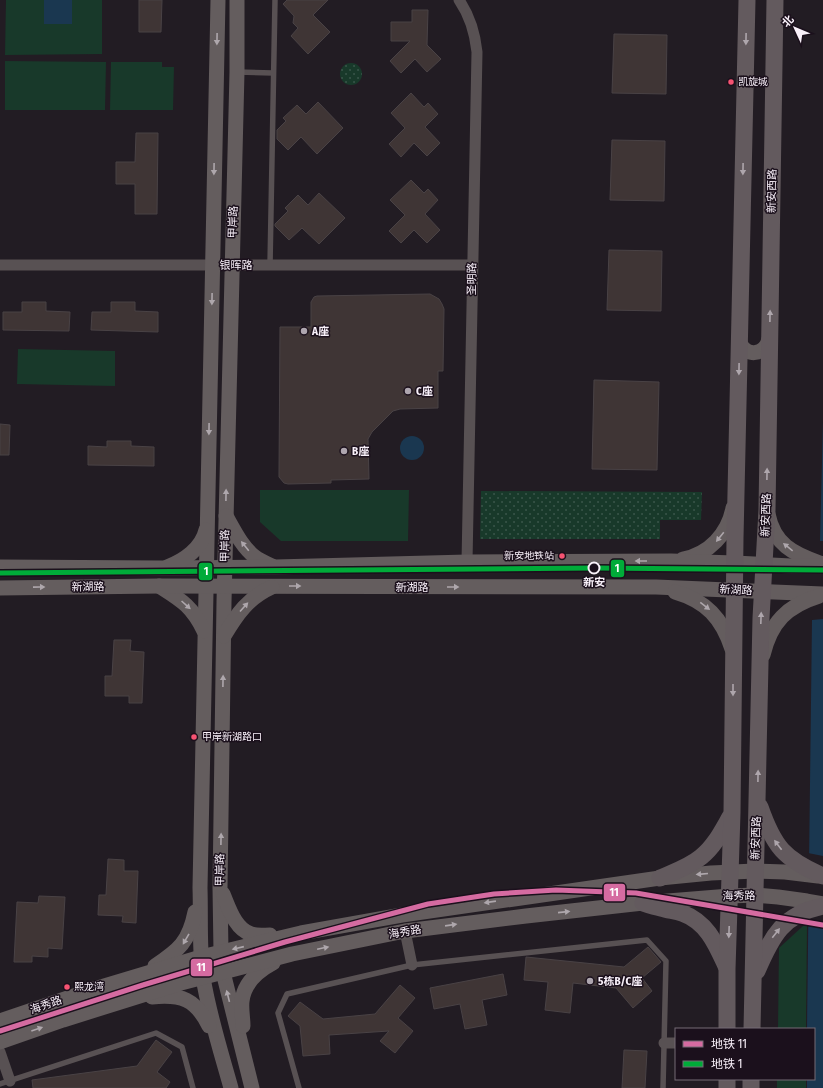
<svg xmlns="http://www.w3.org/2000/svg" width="823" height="1088" font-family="'Fira Sans Condensed','Noto Sans SC',sans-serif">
  <defs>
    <pattern id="grass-dots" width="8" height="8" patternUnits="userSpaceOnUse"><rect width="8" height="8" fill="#18392a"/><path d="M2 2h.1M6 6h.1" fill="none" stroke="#3a564a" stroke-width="1.8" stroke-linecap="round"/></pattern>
  </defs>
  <rect width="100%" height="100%" fill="#221c23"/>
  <g fill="url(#grass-dots)">
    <circle cx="351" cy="74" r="11"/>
    <polygon points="481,491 702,492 701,520 660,520 660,539 480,539"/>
  </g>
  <g fill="#18392a">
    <polygon points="6,0 44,0 44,24 72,24 72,0 102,0 102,54 5,55"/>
    <polygon points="5,61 106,62 105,110 5,110"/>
    <polygon points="111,62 162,62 162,67 174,67 173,110 110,110"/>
    <polygon points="18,349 115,351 115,386 17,384"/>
    <polygon points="260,490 409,490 408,541 281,541 260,522"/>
    <polygon points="803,926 807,926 806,1029 778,1029 779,948"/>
    <rect x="777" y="1079" width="29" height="9"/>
  </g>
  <g fill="#1a3750">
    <rect x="44" y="0" width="28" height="24"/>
    <polygon points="823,421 823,541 820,541"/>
    <circle cx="412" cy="448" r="12"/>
    <polygon points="823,619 823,1088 807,1088 807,1079 814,1079 814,1029 807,1029 812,620"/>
  </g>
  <polygon fill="#221c23" points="808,853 823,856 823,928 807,926"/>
  <g fill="#3f3535" stroke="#494245">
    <polygon points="139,0 162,0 161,32 139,32"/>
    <polygon points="287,0 328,0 313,15 330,32 308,54 291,36 298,28 293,23 294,16 283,4"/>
    <polygon points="412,10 428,10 427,45 441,59 427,72 415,59 401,73 390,61 410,41 391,41 391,22 412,22"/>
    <polygon points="614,34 667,35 666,94 612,93"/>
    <polygon points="411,93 424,107 428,103 438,114 425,127 440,143 427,156 414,143 401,157 389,144 405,128 391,113"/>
    <polygon points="318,102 343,128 317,154 301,137 288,150 277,139 277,130 286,121 283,118 297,105 306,114"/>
    <polygon points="136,133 158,133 157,214 135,214 135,184 116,184 116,162 135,162"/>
    <polygon points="612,140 665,141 664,201 610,200"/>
    <polygon points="411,180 424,193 428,189 438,200 425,214 440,230 427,243 414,230 401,243 389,231 405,215 390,200"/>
    <polygon points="319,193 345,218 319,244 302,228 289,240 275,226 275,224 288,211 285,208 298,195 308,205"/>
    <polygon points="609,250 662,251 661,311 607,310"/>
    <polygon points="430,294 439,299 442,304 444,309 443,371 438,371 438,408 400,409 393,411 372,432 368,439 369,479 331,480 331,483 288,484 284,483 279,477 279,473 280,327 311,327 311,302 314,297 317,296"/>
    <polygon points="22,302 46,302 46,311 70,312 69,331 3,330 3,312 22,312"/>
    <polygon points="111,302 135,302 135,311 158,312 158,332 91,330 92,312 111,312"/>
    <polygon points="594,380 659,382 657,470 592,469"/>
    <polygon points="0,424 10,425 9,455 0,455"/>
    <polygon points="107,441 131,441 131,446 154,447 154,466 88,465 88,446 107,447"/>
    <polygon points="114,640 131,640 130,651 144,652 142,703 129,703 129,696 105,696 105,676 112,676"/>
    <polygon points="108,859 124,860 124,871 138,871 136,923 122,922 123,916 98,915 99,895 106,895"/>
    <polygon points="39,896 65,897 62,949 48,948 48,957 32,956 32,962 14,962 17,902 38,903"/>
    <polygon points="648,947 661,962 642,978 652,991 633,1008 616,988 573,983 570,1013 545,1010 548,982 524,980 526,957 624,967"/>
    <polygon points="503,974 507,995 482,1000 487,1025 465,1029 460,1004 434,1009 430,988"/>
    <polygon points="400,985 415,998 398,1018 413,1031 395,1053 380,1041 389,1031 329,1035 330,1054 303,1056 300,1026 288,1016 300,1002 323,1019 375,1014"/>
    <polygon points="156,1040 172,1052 157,1072 170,1082 166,1088 33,1088 32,1080 137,1066"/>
    <polygon points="624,1050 647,1051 645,1088 622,1088"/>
  </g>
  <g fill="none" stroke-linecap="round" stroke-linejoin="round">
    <g stroke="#585153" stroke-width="5.5">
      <polyline points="237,72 273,73"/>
      <polyline points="270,265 275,0"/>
      <polyline points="0,1084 156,1033 182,1047 193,1088"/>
      <polyline points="299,1088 278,1013 287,994 412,965 647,940 666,961 663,1088"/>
    </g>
    <g stroke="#585153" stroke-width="11">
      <path d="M459,0c11,16 16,33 18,52l-10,510"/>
      <polyline points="0,265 472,265"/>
      <polyline points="405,931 412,965"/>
      <polyline points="664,1043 676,1043"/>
      <polyline points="0,1052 10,1081"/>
    </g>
    <g stroke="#645d5e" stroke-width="15">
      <path d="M218,0l-18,888c1,29 -1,60 3,89 6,38 18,75 28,111"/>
      <polyline points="237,0 237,72 224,602 220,888 221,952 223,972 252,1088"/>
      <path d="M739,340c5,18 26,16 30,-1"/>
      <path d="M768,514c6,30 25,40 52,49"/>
      <path d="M226,516c8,14 16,31 29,41 5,4 11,6 17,9"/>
      <path d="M683,559c26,-5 45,-25 50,-51"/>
      <polyline points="0,567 162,568 275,567 467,562 671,561 735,563 791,566 823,566"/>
      <path d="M167,567c17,-6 35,-19 39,-37"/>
      <path d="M159,586c22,14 33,20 45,45"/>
      <polyline points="0,588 159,586 656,587 823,594"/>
      <path d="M675,592c31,9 47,26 57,57"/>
      <path d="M224,636c13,-22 24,-38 48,-49"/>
      <path d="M763,655c8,-33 24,-49 56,-59"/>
      <path d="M223,894c6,14 12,35 28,40 6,2 13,1 19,1"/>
      <path d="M155,966c24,-16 34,-24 40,-54"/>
      <path d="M152,997c29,-3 44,2 57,29"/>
      <polyline points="0,1021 91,990 201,957 301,933 402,915 660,878 711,873 755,871 785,872 818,876"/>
      <path d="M243,1026c0,-8 -2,-17 -1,-25 2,-18 16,-30 31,-38"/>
      <polyline points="0,1042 63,1020 181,983 292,954 405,931 526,916 643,903 730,896 755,895 778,897 807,901 823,904"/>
    </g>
    <g stroke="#635a5e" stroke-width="17">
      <path d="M760,807c14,40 24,52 63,69"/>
      <path d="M660,878c14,-6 29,-11 41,-21 13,-10 21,-26 29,-40"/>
      <path d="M643,903c6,2 12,4 18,5 7,2 14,3 21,5 25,9 34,31 44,53"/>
      <path d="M757,971c15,-35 26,-57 66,-65"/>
      <polyline points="727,1029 727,969 732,813 735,538 747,0"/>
      <polyline points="752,1029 761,618 767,510 775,0"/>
      <polyline points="727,1088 727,1079"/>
      <polyline points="751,1088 751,1079"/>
    </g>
    <g stroke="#1b101c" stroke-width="8">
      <polyline id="metro-1" points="0,1031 143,985 285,942 428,904 494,894 556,890 636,893 823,925"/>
    </g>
    <g stroke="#1b101c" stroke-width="8">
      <polyline id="metro-2" points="0,573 595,568 823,570"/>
    </g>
    <use href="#metro-1" stroke="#d56ba1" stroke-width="5"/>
    <use href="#metro-2" stroke="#00ab39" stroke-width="5"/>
  </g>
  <defs><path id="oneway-solid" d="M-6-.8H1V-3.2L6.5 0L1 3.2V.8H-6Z"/></defs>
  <g fill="#aea7ac">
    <use href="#oneway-solid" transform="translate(217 39) rotate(91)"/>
    <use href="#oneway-solid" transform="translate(214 169) rotate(91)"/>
    <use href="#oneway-solid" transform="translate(212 299) rotate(91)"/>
    <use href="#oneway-solid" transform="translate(209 429) rotate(91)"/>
    <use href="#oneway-solid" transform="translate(226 495) rotate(-89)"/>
    <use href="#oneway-solid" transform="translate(720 537) rotate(129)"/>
    <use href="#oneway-solid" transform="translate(245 546) rotate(-129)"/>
    <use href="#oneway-solid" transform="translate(788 547) rotate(-141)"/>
    <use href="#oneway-solid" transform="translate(641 561) rotate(180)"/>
    <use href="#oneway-solid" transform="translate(295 586)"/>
    <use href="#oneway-solid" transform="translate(39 587) rotate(-1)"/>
    <use href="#oneway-solid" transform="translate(453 587)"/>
    <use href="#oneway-solid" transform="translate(186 605) rotate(42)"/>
    <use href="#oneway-solid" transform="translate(705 606) rotate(38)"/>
    <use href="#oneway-solid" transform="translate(244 607) rotate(-48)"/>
    <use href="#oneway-solid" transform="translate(223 681) rotate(-89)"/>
    <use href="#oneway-solid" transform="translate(221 839) rotate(-89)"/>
    <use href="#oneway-solid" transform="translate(702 874) rotate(175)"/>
    <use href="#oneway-solid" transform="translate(490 902) rotate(172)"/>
    <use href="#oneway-solid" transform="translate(564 912) rotate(-6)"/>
    <use href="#oneway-solid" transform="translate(451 925) rotate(-8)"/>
    <use href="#oneway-solid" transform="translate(186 939) rotate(120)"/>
    <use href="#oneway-solid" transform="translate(238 948) rotate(167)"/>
    <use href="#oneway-solid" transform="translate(323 948) rotate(-12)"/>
    <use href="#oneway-solid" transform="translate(228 996) rotate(-104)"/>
    <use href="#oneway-solid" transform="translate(37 1029) rotate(-19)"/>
  </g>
  <g fill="#aea6ac">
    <use href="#oneway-solid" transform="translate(746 39) rotate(91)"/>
    <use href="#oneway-solid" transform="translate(743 169) rotate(91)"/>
    <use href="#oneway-solid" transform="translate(770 316) rotate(-89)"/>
    <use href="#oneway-solid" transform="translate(739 369) rotate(91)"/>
    <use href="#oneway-solid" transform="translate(767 474) rotate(-89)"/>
    <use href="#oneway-solid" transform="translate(761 618) rotate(-88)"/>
    <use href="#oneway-solid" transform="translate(733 690) rotate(90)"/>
    <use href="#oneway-solid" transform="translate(758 776) rotate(-89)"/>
    <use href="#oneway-solid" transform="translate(778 845) rotate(-127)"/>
    <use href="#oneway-solid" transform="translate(729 932) rotate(92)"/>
    <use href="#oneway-solid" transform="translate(776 933) rotate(-52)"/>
  </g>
  <g fill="#f65372" stroke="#1b101c" stroke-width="1.5">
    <circle cx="731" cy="82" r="3.5"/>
    <circle cx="562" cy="556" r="3.5"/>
    <circle cx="194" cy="737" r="3.5"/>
    <circle cx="67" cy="987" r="3.5"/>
  </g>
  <g fill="#aea6af" stroke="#1b101c" stroke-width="1.5">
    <circle cx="304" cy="331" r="4"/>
    <circle cx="408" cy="391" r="4"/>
    <circle cx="344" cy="451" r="4"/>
    <circle cx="590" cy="981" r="4"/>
  </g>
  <circle fill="#1b101c" stroke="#f9f1fa" stroke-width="2" cx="594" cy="568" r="5.5"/>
  <g text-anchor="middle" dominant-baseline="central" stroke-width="3" stroke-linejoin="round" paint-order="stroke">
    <g font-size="10" fill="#f9f1fa" stroke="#1b101c" text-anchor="start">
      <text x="738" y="82">凯旋城</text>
      <text x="554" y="556" text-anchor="end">新安地铁站</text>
      <text x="202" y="737">甲岸新湖路口</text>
      <text x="74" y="987">熙龙湾</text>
    </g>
    <g font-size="11" fill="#f9f1fa" stroke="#1b101c">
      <text transform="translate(772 191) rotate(-89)">新安西路</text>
      <text transform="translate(233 222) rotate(-88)">甲岸路</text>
      <text x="236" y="265">银晖路</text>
      <text transform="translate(472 279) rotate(-89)">圣明路</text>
      <text transform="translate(766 515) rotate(-88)">新安西路</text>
      <text transform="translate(225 546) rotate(-89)">甲岸路</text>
      <text transform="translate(88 587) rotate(-1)">新湖路</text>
      <text x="412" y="587">新湖路</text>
      <text transform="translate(736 590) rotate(3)">新湖路</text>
      <text transform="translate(756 838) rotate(-88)">新安西路</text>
      <text transform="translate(220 870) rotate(-89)">甲岸路</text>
      <text transform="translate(739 896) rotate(-1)">海秀路</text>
      <text transform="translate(405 932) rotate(-10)">海秀路</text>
      <text transform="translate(46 1005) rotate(-19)">海秀路</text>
    </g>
    <g font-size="11" font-weight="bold" fill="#f9f1fa" stroke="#1b101c" text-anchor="start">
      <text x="312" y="331">A座</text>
      <text x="416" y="391">C座</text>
      <text x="352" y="451">B座</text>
      <text x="598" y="981">5栋B/C座</text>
    </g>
    <g font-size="11" font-weight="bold" fill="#f9f1fa" stroke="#1b101c">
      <text x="594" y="582">新安</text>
    </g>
  </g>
  <g stroke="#1b101c" stroke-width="1.5">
    <rect x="610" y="559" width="15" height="19" rx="4" fill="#00ab39"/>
    <rect x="198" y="562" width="15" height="19" rx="4" fill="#00ab39"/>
    <rect x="603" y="883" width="23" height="19" rx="4" fill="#d56ba1"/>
    <rect x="190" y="958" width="23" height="19" rx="4" fill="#d56ba1"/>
  </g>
  <g font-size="11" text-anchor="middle" font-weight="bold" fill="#fff">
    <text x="617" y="572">1</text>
    <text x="206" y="575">1</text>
    <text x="614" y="896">11</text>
    <text x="201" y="971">11</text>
  </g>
  <rect x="675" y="1028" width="140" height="52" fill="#1b101c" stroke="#746a75"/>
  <rect x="683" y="1041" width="20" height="6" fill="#d56ba1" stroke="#746a75"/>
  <text x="711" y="1048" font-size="12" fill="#f9f1fa">地铁 11</text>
  <rect x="683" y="1061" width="20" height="6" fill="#00ab39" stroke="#746a75"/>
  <text x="711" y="1068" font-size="12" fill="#f9f1fa">地铁 1</text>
  <g transform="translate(795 28) rotate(314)" stroke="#1b101c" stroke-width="3" paint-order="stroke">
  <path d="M0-3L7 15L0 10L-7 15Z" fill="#f9f1fa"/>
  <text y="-6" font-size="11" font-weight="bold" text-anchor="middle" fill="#f9f1fa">北</text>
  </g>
</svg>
